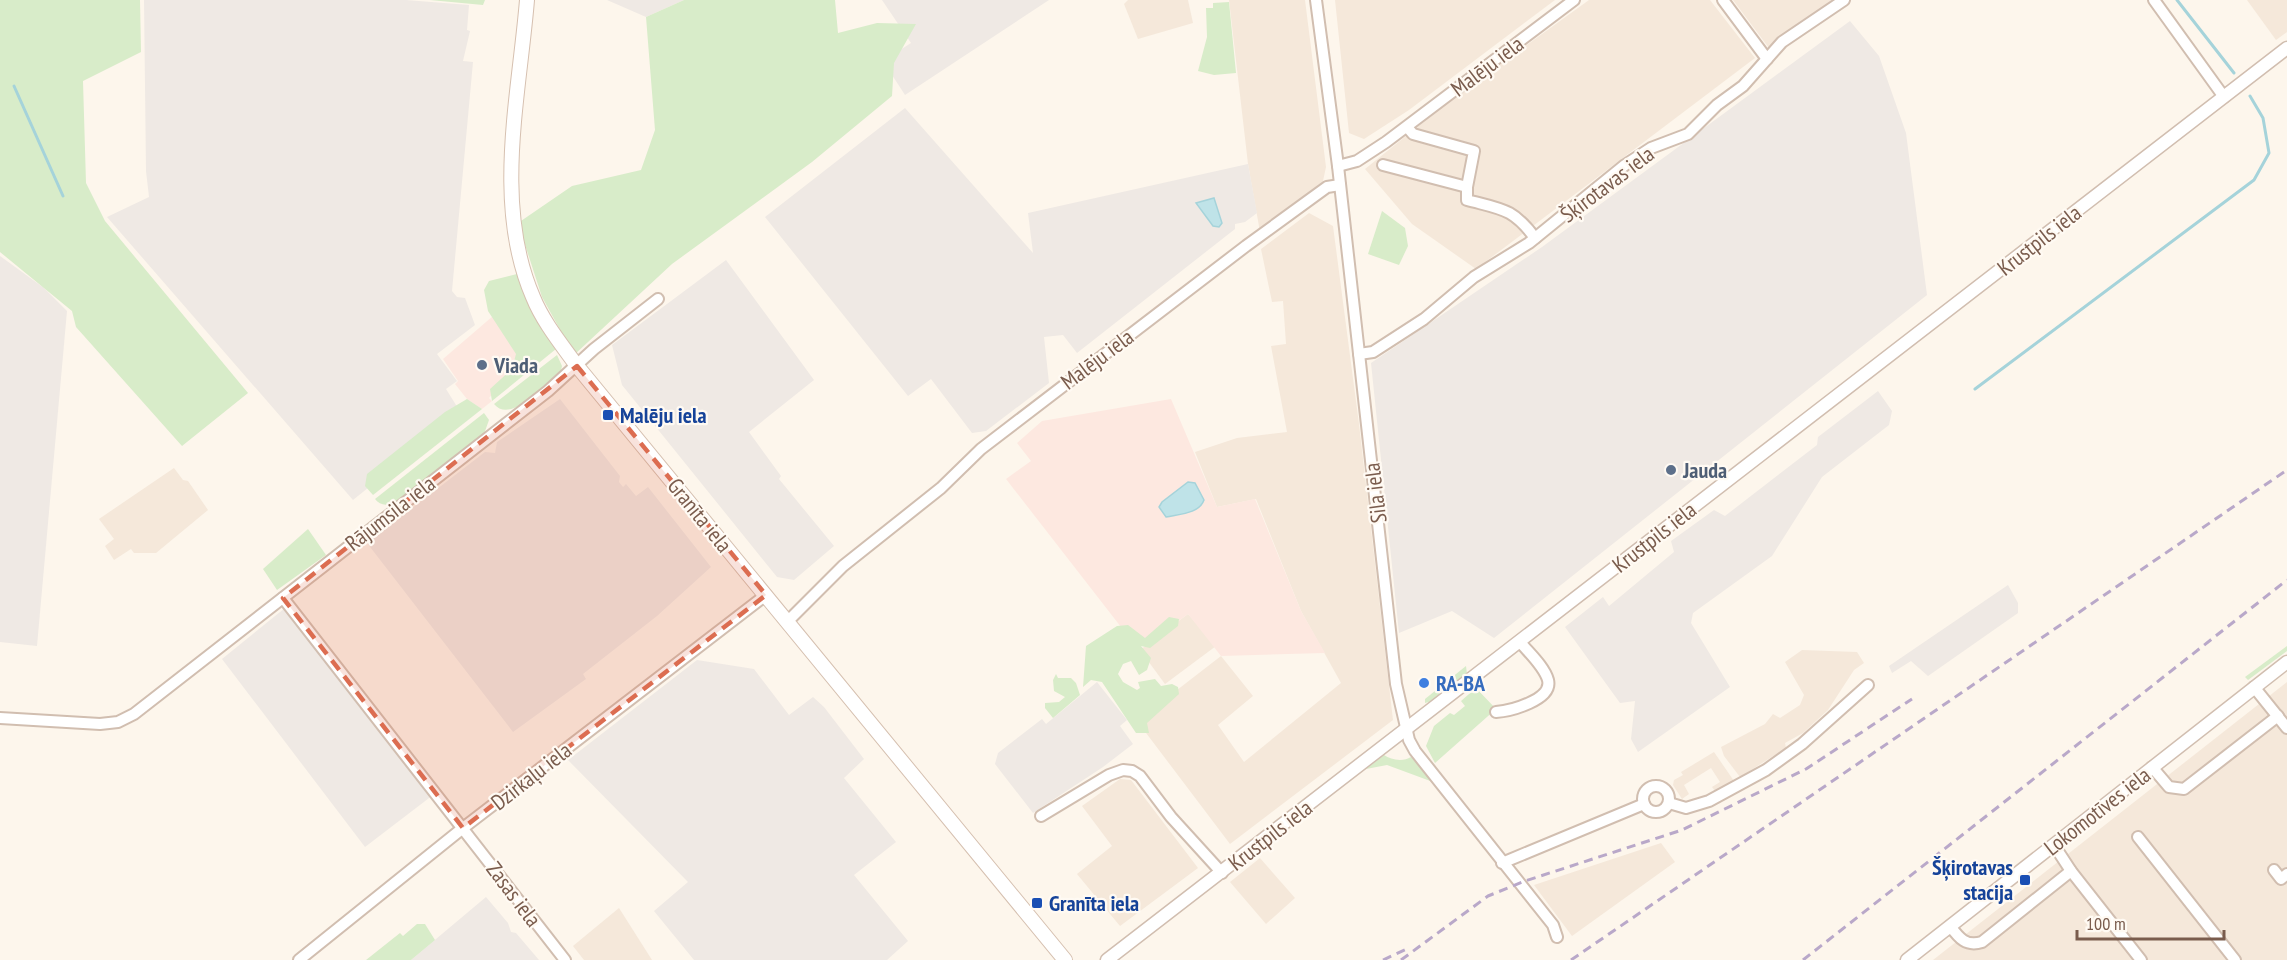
<svg xmlns="http://www.w3.org/2000/svg" width="2287" height="960" font-family="'PT Sans Narrow',sans-serif">
  <rect width="100%" height="100%" fill="#fdf6ec"/>
  <g fill="#f5e8da">
    <polygon points="1128,0 1188,0 1193,23 1138,39 1124,4"/>
    <polygon points="1229,0 1305,0 1326,167 1323,181 1277,219 1269,221 1269,226 1260,232 1248,164"/>
    <polygon points="1335,0 1555,0 1409,110 1364,139 1349,133"/>
    <polygon points="1589,0 1710,0 1755,58 1476,269 1412,224 1365,169 1452,99"/>
    <polygon points="1733,0 1832,0 1769,48"/>
    <polygon points="2247,0 2287,0 2287,32 2276,40"/>
    <polygon points="1309,213 1333,226 1359,424 1393,720 1230,844 1137,721 1221,656 1253,696 1218,725 1244,762 1341,683 1301,611 1256,499 1217,507 1195,452 1237,438 1287,432 1271,346 1286,344 1283,301 1272,302 1261,249"/>
    <polygon points="174,468 183,480 188,481 208,510 156,553 134,553 131,549 114,560 105,546 114,539 99,519"/>
    <polygon points="1188,614 1216,646 1165,684 1140,650"/>
    <polygon points="1802,650 1857,652 1864,663 1854,670 1828,710 1803,733 1785,743 1786,748 1740,777 1724,756 1721,747 1765,724 1773,714 1780,718 1800,705 1804,695 1785,662"/>
    <polygon points="2287,682 2287,960 1933,960"/>
    <polygon points="1714,752 1734,781 1716,792 1712,787 1720,782 1711,768 1684,785 1689,794 1682,799 1673,785 1674,780 1683,775 1681,772"/>
    <polygon points="1120,779 1131,780 1198,868 1120,926 1077,874 1112,846 1082,806"/>
    <polygon points="1661,843 1675,862 1572,936 1534,885"/>
    <polygon points="1260,858 1295,898 1266,924 1230,882"/>
    <polygon points="619,908 652,960 584,960 573,946"/>
  </g>
  <g fill="#fde8e0">
    <polygon points="493,316 518,353 515,369 489,398 492,401 482,409 467,399 455,384 458,381 443,359"/>
    <polygon points="1171,399 1217,507 1255,499 1301,611 1325,653 1221,656 1188,614 1153,640 1128,636 1006,479 1031,461 1017,443 1042,421"/>
  </g>
  <g fill="#efe9e4">
    <polygon points="144,0 406,0 469,5 467,30 470,31 463,61 473,62 452,291 457,297 465,298 475,325 437,354 457,381 446,389 461,413 353,500 107,217 149,197 146,171"/>
    <polygon points="607,0 684,0 646,17"/>
    <polygon points="882,0 1049,0 905,95 883,61 911,43"/>
    <polygon points="1850,21 1879,56 1906,133 1927,295 1494,638 1452,611 1399,633 1371,363 1542,247"/>
    <polygon points="905,108 1033,253 1028,213 1248,164 1257,213 1245,222 1235,224 1235,229 1077,353 1063,335 1044,337 1049,383 986,431 972,433 931,379 908,396 765,217"/>
    <polygon points="0,256 44,288 67,311 37,646 0,642"/>
    <polygon points="726,260 814,380 749,432 781,476 779,479 834,546 794,580 777,577 622,385 612,345"/>
    <polygon points="1878,391 1892,411 1889,425 1822,477 1772,556 1693,613 1691,623 1730,687 1638,752 1631,739 1635,701 1620,703 1565,627 1603,597 1609,606 1674,552 1671,541 1714,510 1725,516 1817,445 1818,437"/>
    <polygon points="560,399 620,476 619,482 623,487 626,484 636,496 648,487 711,567 657,616 583,674 586,679 513,732 367,543 485,452 495,453 497,442"/>
    <polygon points="2008,585 2018,603 2018,613 1928,676 1911,661 1892,673 1889,666"/>
    <polygon points="285,608 433,795 365,847 222,659"/>
    <polygon points="697,660 754,669 789,715 813,697 824,707 864,759 844,778 896,842 854,875 908,941 887,960 694,960 654,911 688,882 568,760"/>
    <polygon points="1097,682 1127,720 1120,726 1133,744 1103,767 1033,813 995,764 998,753 1042,719 1046,724"/>
    <polygon points="486,897 508,923 511,932 516,933 539,960 411,960"/>
  </g>
  <g fill="#d8ecc9">
    <polygon points="0,0 140,0 141,52 83,81 86,183 105,221 248,393 182,446 76,327 72,311 0,252"/>
    <polygon points="430,0 485,0 483,5"/>
    <polygon points="684,0 835,0 838,33 877,23 916,24 894,63 892,96 812,162 672,264 574,355 542,297 518,223 572,186 641,170 655,130 646,17"/>
    <polygon points="1229,2 1236,73 1214,75 1198,71 1207,37 1206,8 1213,8 1213,3"/>
    <polygon points="1382,211 1405,228 1408,246 1399,265 1368,254"/>
    <polygon points="517,274 532,310 556,349 492,401 490,389 512,369 516,354 488,311 484,290 489,281"/>
    <path d="M557,355l5,11 -2,9c-15,11 -50,49 -66,29z"/>
    <polygon points="467,399 482,409 373,495 365,486 367,474 445,412"/>
    <path d="M484,413l5,7 -5,14 -89,68c-7,4 -15,4 -20,-3z"/>
    <polygon points="308,529 326,555 277,590 263,569"/>
    <polygon points="1169,617 1179,619 1178,626 1150,648 1141,646 1151,658 1147,670 1139,675 1131,661 1123,664 1118,674 1123,682 1137,690 1140,688 1138,682 1155,679 1161,686 1172,684 1178,687 1179,694 1147,723 1149,733 1136,733 1102,682 1091,680 1083,687 1086,646 1117,626 1128,625 1145,638"/>
    <polygon points="2287,646 2287,651 2248,680 2245,677"/>
    <polygon points="1466,666 1467,674 1432,701 1425,703 1425,699"/>
    <polygon points="1056,674 1058,678 1071,678 1076,683 1080,695 1053,718 1045,708 1045,703 1059,702 1065,697 1054,691 1053,680"/>
    <polygon points="1476,688 1496,709 1435,763 1426,746 1434,726 1450,713 1454,715 1465,706 1461,701"/>
    <path d="M1384,755c7,5 19,7 27,2l22,25 -46,-17 -21,4z"/>
    <polygon points="417,924 425,924 435,940 411,960 366,960 400,933 403,936"/>
  </g>
  <g fill="#bfe3e8" stroke="#a5d3da" stroke-width="1.5">
    <polygon points="1214,198 1222,223 1219,227 1213,226 1196,203"/>
    <path d="M1188,482l7,1 9,17c-5,14 -25,14 -38,17l-7,-10 3,-5z"/>
  </g>
  <g fill="none" stroke-linecap="round" stroke-linejoin="round">
    <g stroke="#a5d3da" stroke-width="3">
      <polyline points="2177,0 2234,73"/>
      <polyline points="14,86 63,196"/>
      <polyline points="1975,389 2254,180 2269,153 2263,118 2250,96"/>
    </g>
    <g stroke="#d1beb0" stroke-width="14">
      <g id="minor">
        <polyline points="1316,0 1338,166 1396,684 1409,740 1415,751 1553,925 1557,937"/>
        <polyline points="1723,0 1767,59"/>
        <polyline points="2154,0 2224,97"/>
        <path d="M1407,127l6,7 61,17 -7,36v13c34,9 46,8 68,38"/>
        <polyline points="1383,165 1467,187"/>
        <polyline points="1338,166 1357,161 1386,142 1574,0"/>
        <polyline points="1359,354 1373,352 1424,319 1474,277 1529,243 1625,165 1651,148 1688,134 1717,105 1743,86 1782,42 1844,0"/>
        <polyline points="283,598 565,960"/>
        <polyline points="787,622 843,566 941,488 981,449 1246,246 1327,187 1340,185"/>
        <polyline points="2254,687 2287,728"/>
        <path d="M1496,712c14,-1 57,-12 52,-32 -4,-14 -20,-28 -28,-38"/>
        <polyline points="0,718 100,724 118,722 134,714 548,391 594,349 658,299"/>
        <polyline points="2152,767 2169,787 2184,789 2278,716"/>
        <circle cx="1656" cy="799" r="13"/>
        <polyline points="1669,803 1686,808 1709,801 1766,770 1802,744 1868,685"/>
        <polyline points="1041,816 1109,775 1123,770 1132,771 1140,776 1171,817 1222,873"/>
        <polyline points="2138,837 2235,960"/>
        <polyline points="2054,845 2071,871 2141,960"/>
        <polyline points="1502,863 1644,804"/>
        <polyline points="2274,870 2281,879 2287,874"/>
        <path d="M1950,926c9,12 16,21 32,16l89,-71"/>
        <polyline points="299,960 463,828 766,595"/>
      </g>
    </g>
    <g stroke="#d1beb0" stroke-width="15">
      <g id="tertiary">
        <polyline points="1107,960 2287,48"/>
        <polyline points="1907,960 2287,662"/>
      </g>
    </g>
    <g stroke="#d6c0b0" stroke-width="16">
      <path id="secondary" d="M527,0c-8,97 -34,205 6,297 10,25 29,48 44,69l488,594"/>
    </g>
    <use href="#minor" stroke="#fff" stroke-width="10"/>
    <use href="#tertiary" stroke="#fff" stroke-width="12"/>
    <use href="#secondary" stroke="#fff" stroke-width="14"/>
    <g stroke="#b9a8c9" stroke-width="3" stroke-dasharray="9 6" stroke-linecap="butt">
      <polyline points="1383,960 1409,948"/>
      <polyline points="1401,960 1488,896 1525,881 1682,830 1806,769 1912,699"/>
      <polyline points="1571,960 2287,470"/>
      <polyline points="1803,960 2287,580"/>
    </g>
  </g>
  <path fill="#dc6d51" fill-opacity="0.2" stroke="#dc6d51" stroke-width="4.5" stroke-dasharray="12 8" stroke-linejoin="round" d="M577,366l189,229 -303,233 -180,-230z"/>
  <g fill="#5c6f8a" stroke="#fffaf3" stroke-width="2">
    <circle cx="482" cy="365" r="6"/>
    <circle cx="1671" cy="470" r="6"/>
  </g>
  <g fill="#1a4fb4" stroke="#fffaf3" stroke-width="2">
    <rect x="602" y="409" width="12" height="12" rx="3"/>
    <rect x="2019" y="874" width="12" height="12" rx="3"/>
    <rect x="1031" y="897" width="12" height="12" rx="3"/>
  </g>
  <circle fill="#3f7fe0" stroke="#fffaf3" stroke-width="2" cx="1424" cy="683" r="6"/>
  <g text-anchor="middle" dominant-baseline="central" stroke-width="4.5" stroke-linejoin="round" paint-order="stroke">
    <g font-size="22" fill="#7a5c4d" stroke="#fffaf3">
      <text transform="translate(1487 66) rotate(-37)">Malēju iela</text>
      <text transform="translate(1607 184) rotate(-37)">Šķirotavas iela</text>
      <text transform="translate(2039 240) rotate(-38)">Krustpils iela</text>
      <text transform="translate(1097 359) rotate(-37)">Malēju iela</text>
      <text transform="translate(1375 493) rotate(-97)">Sila iela</text>
      <text transform="translate(390 513) rotate(-38)">Rājumsila iela</text>
      <text transform="translate(700 515) rotate(51)">Granīta iela</text>
      <text transform="translate(1654 537) rotate(-38)">Krustpils iela</text>
      <text transform="translate(531 776) rotate(-38)">Dzirkaļu iela</text>
      <text transform="translate(2097 811) rotate(-38)">Lokomotīves iela</text>
      <text transform="translate(1270 835) rotate(-38)">Krustpils iela</text>
      <text transform="translate(514 894) rotate(53)">Zasas iela</text>
    </g>
    <g font-size="22" font-weight="bold" fill="#4e5e75" stroke="#fffaf3" text-anchor="start">
      <text x="494" y="365">Viada</text>
      <text x="1683" y="470">Jauda</text>
    </g>
    <g font-size="22" font-weight="bold" fill="#164399" stroke="#fffaf3" text-anchor="start">
      <text x="620" y="415">Malēju iela</text>
      <text x="2013" y="867" text-anchor="end">Šķirotavas<tspan x="2013" dy="25">stacija</tspan></text>
      <text x="1049" y="903">Granīta iela</text>
    </g>
    <g font-size="22" font-weight="bold" fill="#366cbe" stroke="#fffaf3" text-anchor="start">
      <text x="1436" y="683">RA-BA</text>
    </g>
  </g>
  <path d="M2077 930v9h147v-9" fill="none" stroke="#7a5c4d" stroke-width="3"/>
  <text x="2086" y="930" font-size="18" fill="#7a5c4d" stroke="#fffaf3" stroke-width="4.5" paint-order="stroke">100 m</text>
</svg>
